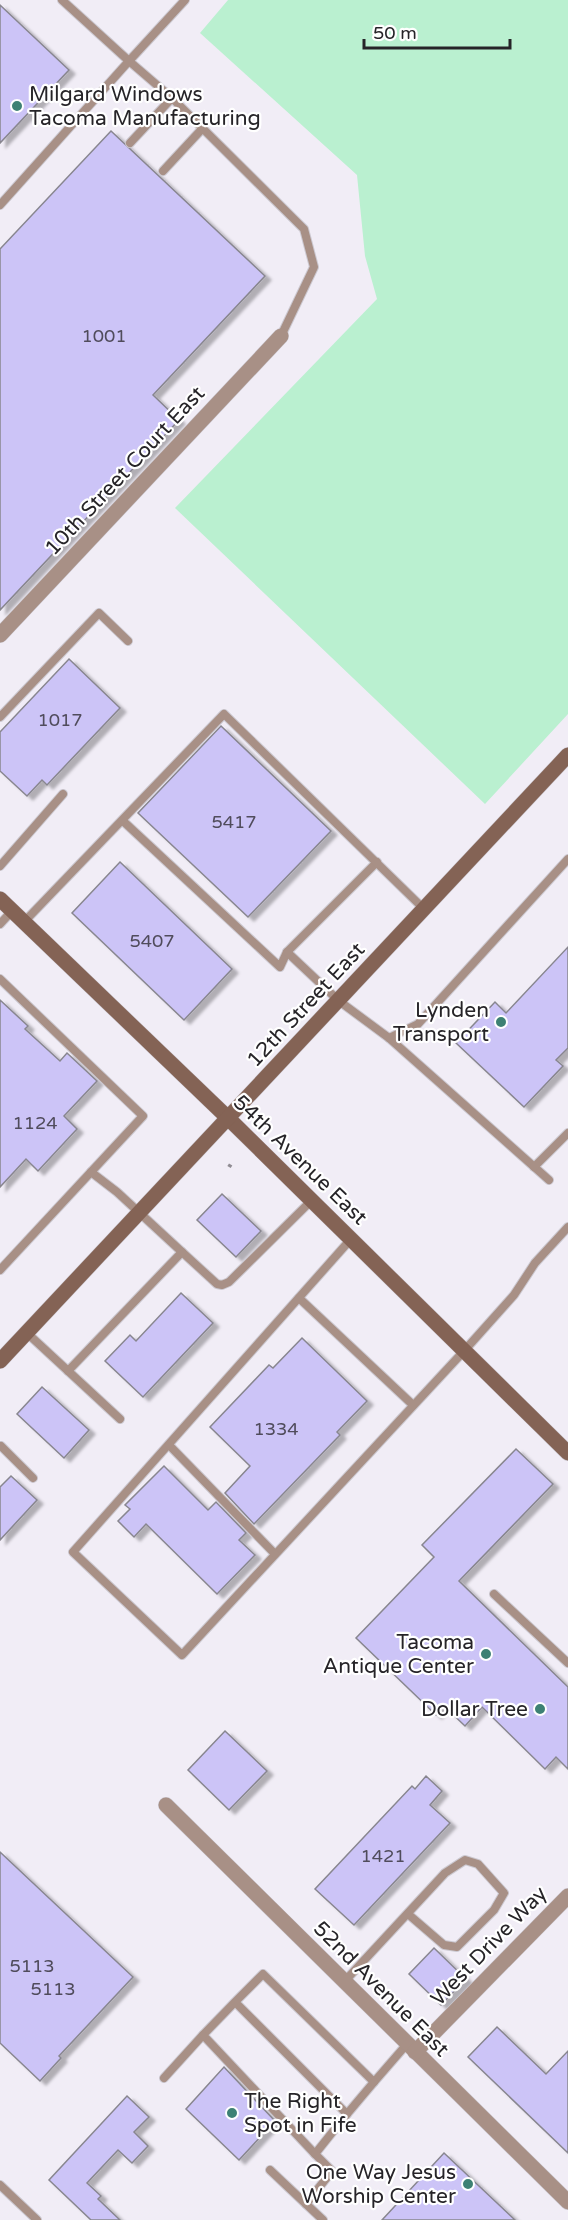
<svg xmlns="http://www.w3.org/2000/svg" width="568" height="2220" font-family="'Varela Round',sans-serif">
  <defs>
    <filter id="shadow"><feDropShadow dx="6" dy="4" stdDeviation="1.5" flood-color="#0004"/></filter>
  </defs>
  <rect width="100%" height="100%" fill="#f1edf6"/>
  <polygon fill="#baf0d0" points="228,0 568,0 568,714 485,804 175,508 377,299 365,256 357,175 200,33"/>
  <g fill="#ccc4f7" stroke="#88868f" stroke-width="1.5" filter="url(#shadow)">
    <polygon points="0,5 69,70 0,143"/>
    <polygon points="111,131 265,276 153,395 179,420 0,610 0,249"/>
    <polygon points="69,659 120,708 47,785 42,780 27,796 0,771 0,732"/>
    <polygon points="221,726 331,831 248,917 138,813"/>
    <polygon points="120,862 232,969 184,1020 72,913"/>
    <polygon points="568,947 568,1048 556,1060 563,1066 524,1107 456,1043 495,1002 506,1013"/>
    <polygon points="0,1000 28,1026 25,1029 60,1061 67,1053 97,1081 64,1116 77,1129 38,1171 26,1159 0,1187"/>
    <polygon points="222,1194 261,1231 236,1257 197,1220"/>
    <polygon points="181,1293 213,1323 143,1397 105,1361 130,1335 136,1341"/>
    <polygon points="302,1338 367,1401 337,1432 340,1435 254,1524 225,1493 250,1466 210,1427 269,1365 273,1368"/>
    <polygon points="42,1387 89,1430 64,1458 17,1414"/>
    <polygon points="516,1449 553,1484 459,1581 568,1687 568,1769 556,1757 545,1769 482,1707 465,1726 444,1706 436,1715 356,1638 434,1557 422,1545"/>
    <polygon points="164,1466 208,1510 216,1502 246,1533 239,1540 255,1555 217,1594 146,1524 134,1537 118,1521 130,1509 125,1505"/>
    <polygon points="11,1476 37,1500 0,1540 0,1487"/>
    <polygon points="225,1731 267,1771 229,1810 188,1770"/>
    <polygon points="426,1776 442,1791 430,1805 450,1823 354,1925 315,1889 412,1786 415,1789"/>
    <polygon points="0,1852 133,1977 59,2056 61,2058 40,2081 0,2043"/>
    <polygon points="434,1948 466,1979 441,2005 409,1974"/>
    <polygon points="497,2027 546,2074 568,2051 568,2153 468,2057"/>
    <polygon points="224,2067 275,2121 239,2160 186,2109"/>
    <polygon points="127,2096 149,2117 134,2132 148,2146 132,2163 118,2150 87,2183 101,2196 98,2199 120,2220 91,2220 49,2180"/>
    <polygon points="444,2153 515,2220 382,2220"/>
  </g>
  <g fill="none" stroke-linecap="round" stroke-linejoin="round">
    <g stroke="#ccc9d1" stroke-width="10">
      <g id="lane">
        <polyline points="62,0 129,61 185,0"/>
        <polyline points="130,143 172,98"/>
        <polyline points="163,171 202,129"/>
        <polyline points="0,205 129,61 172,98 304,229 314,267 281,336"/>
        <polyline points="0,717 99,613 128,641"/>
        <polyline points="123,821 280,967 287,952 377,862"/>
        <polyline points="0,866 63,794"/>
        <polyline points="24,922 224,714 424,909"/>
        <polyline points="0,924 12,911"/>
        <polyline points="287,952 339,1001 389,1038 549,1180"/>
        <polyline points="0,979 143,1116 0,1270"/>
        <polyline points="389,1038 418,1024 568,859"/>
        <polyline points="534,1167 568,1133"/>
        <polyline points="351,1239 73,1552 182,1655 464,1351 514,1295 535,1263 568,1227"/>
        <polyline points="182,1252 217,1284 222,1285 229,1282 312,1200"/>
        <polyline points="299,1298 413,1405"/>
        <polyline points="27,1333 120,1419"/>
        <polyline points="68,1371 182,1252 117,1192 91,1172"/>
        <polyline points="169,1445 275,1554"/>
        <polyline points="1,1446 33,1478"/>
        <polyline points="494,1594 568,1663"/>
        <polyline points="344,1982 445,1873 465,1860 478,1864 504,1893 494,1910 457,1947 444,1945 408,1914"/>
        <polyline points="235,2002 203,2035 315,2154 347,2114 235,2002 263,1974 374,2082 407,2044"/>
        <polyline points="164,2078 203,2035"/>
        <polyline points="347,2114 374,2082"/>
        <polyline points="270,2170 306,2204 332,2171 315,2154"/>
        <polyline points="0,2185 37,2220"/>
        <polyline points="306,2204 323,2220"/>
      </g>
    </g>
    <g stroke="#ccc9d1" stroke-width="16">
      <g id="street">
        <polyline points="0,635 281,336"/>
        <polyline points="166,1805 568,2202"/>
        <polyline points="415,2052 568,1896"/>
      </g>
    </g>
    <g stroke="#ccc9d1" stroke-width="16">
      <g id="secondary">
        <polyline points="0,899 228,1118 568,1453"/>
        <polyline points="0,1361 568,755"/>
      </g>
    </g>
    <polyline stroke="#908c93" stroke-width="4" stroke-dasharray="3 4.5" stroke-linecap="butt" points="229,1167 231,1164"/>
    <use href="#lane" stroke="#a89086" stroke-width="8"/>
    <use href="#street" stroke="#a89086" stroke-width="15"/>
    <use href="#secondary" stroke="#846355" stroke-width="15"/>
  </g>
  <g fill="#3d8174" stroke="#fff" stroke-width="2">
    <circle cx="17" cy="106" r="6"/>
    <circle cx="501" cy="1022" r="6"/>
    <circle cx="486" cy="1654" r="6"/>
    <circle cx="540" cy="1709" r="6"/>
    <circle cx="232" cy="2113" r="6"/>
    <circle cx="468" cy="2184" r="6"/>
  </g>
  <g text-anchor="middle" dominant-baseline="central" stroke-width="4.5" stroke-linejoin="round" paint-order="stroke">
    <g font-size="18" fill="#504c5c">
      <text x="104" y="336">1001</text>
      <text x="60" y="720">1017</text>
      <text x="234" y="822">5417</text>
      <text x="152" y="941">5407</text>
      <text x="35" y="1123">1124</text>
      <text x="276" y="1429">1334</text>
      <text x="383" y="1856">1421</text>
      <text x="32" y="1966">5113</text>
      <text x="53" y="1989">5113</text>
    </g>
    <g font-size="21" fill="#262428" stroke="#fff" text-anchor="end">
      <text x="29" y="94" text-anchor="start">Milgard Windows<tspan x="29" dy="24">Tacoma Manufacturing</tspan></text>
      <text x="489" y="1010">Lynden<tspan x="489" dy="24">Transport</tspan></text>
      <text x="474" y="1642">Tacoma<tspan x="474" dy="24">Antique Center</tspan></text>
      <text x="528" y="1709">Dollar Tree</text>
      <text x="244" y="2101" text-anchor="start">The Right<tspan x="244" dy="24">Spot in Fife</tspan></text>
      <text x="456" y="2172">One Way Jesus<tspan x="456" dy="24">Worship Center</tspan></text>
    </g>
    <g font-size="21" fill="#262428" stroke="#fff">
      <text transform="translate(125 471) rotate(-47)">10th Street Court East</text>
      <text transform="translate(306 1005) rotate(-47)">12th Street East</text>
      <text transform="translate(300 1160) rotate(44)">54th Avenue East</text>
      <text transform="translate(489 1946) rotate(-46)">West Drive Way</text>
      <text transform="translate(381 1989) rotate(45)">52nd Avenue East</text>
    </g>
  </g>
  <path d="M364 39v9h146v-9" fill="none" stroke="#262428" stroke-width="3"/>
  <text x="373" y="39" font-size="18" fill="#262428" stroke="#ffffff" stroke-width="4.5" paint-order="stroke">50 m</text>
</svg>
